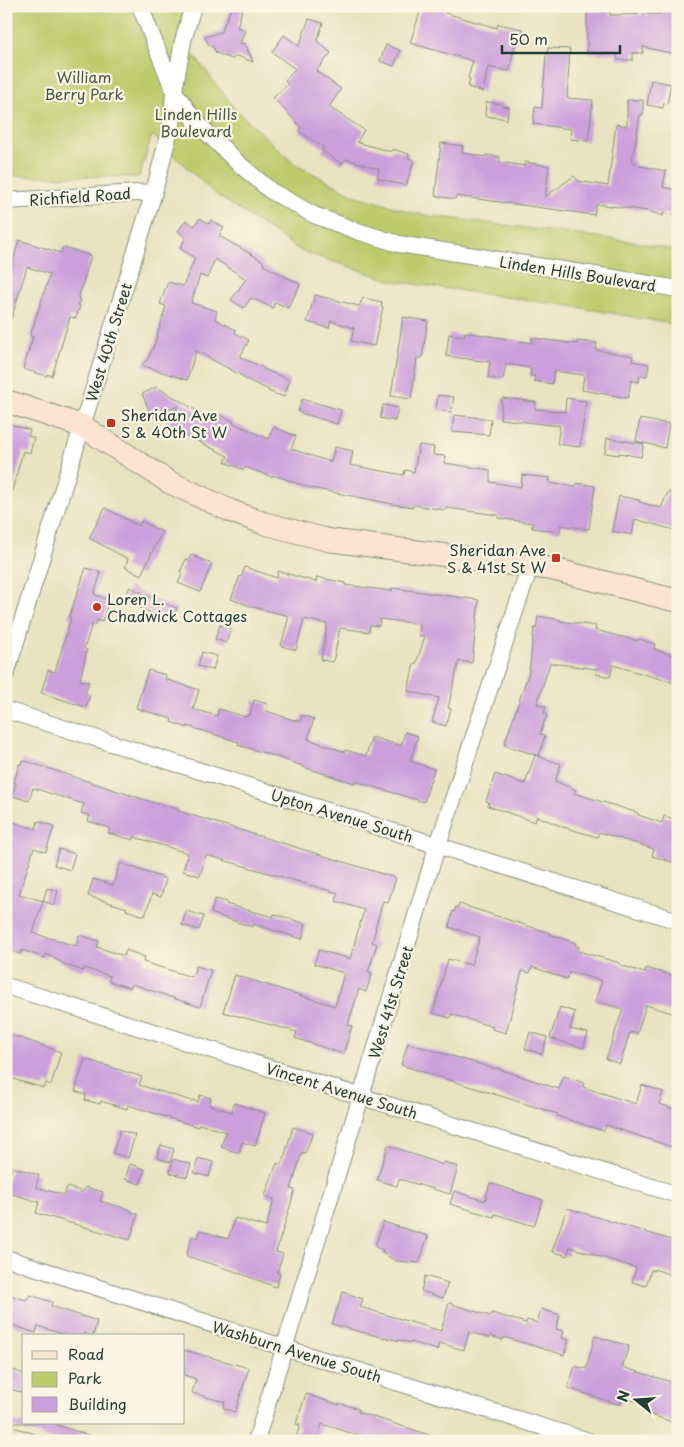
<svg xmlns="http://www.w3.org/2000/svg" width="684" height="1447" font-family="'Playpen Sans',sans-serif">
  <rect width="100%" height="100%" fill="#fcf5e5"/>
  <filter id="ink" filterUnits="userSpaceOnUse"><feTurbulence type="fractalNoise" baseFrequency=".02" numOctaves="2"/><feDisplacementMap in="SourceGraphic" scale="10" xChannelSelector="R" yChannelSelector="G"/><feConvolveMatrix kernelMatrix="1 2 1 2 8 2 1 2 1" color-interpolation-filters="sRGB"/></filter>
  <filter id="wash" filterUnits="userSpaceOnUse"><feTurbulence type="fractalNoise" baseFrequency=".0096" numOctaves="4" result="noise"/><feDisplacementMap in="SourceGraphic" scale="20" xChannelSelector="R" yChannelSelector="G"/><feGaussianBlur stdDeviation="1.12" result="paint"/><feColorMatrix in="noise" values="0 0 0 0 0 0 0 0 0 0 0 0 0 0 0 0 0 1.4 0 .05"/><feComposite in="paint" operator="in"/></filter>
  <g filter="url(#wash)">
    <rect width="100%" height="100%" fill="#e9e2c0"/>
    <polygon fill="#becb6c" stroke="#6e8450" points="6,6 188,6 183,41 235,109 293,163 354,195 417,214 636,242 678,251 678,325 577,307 393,281 301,251 214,193 152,135 139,177 6,176"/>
    <g id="blocks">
      <g fill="#cb9fdc">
        <polygon points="232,6 243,6 237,27 245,30 240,43 245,44 253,62 237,56 232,59 216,53 214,48 209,45 205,37 221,32"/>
        <polygon points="422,6 446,6 445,13 497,28 498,24 523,29 521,41 516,40 509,71 488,67 483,92 468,87 470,79 468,78 473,61 410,43"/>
        <polygon points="667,6 678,6 678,39 675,54 643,47 643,53 633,53 633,60 617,60 617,54 587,53 587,11 610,12 610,15 660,14 660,10 666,11"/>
        <polygon points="309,19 323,23 317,41 331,53 316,71 341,89 329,107 364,130 357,142 391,152 392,149 409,154 408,158 414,160 406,186 377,178 379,169 346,159 342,164 322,151 324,148 299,131 301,127 273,98 288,84 285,81 295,69 272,52 284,35 299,46"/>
        <polygon points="386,45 400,50 394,66 380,61"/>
        <polygon points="548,48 570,49 567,98 593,100 588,141 570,139 571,129 533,124 535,107 542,108 546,55 547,55"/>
        <polygon points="651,80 671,84 667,104 664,103 663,108 647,105"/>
        <polygon points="627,100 643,100 643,115 640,115 632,161 635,162 635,165 666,171 663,187 676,190 675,199 678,199 678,216 663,213 663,216 648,211 596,204 594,215 456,196 455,199 435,196 441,143 463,146 462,153 486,157 486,155 500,157 499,162 525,166 525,162 549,166 545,197 574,176 578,181 608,186 616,124 627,126"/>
        <polygon points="486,102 502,104 502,106 509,107 507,119 485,116"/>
        <polygon points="200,218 209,224 211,220 224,228 219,236 260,259 264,263 263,265 298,283 300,285 288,308 275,302 273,308 251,298 244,308 231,300 246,279 215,259 207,278 200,275 191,303 217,311 215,319 236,330 235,333 249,340 240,357 264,368 263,369 290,380 284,397 268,391 269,390 243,378 244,377 196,351 187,380 141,365 148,359 155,343 166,306 160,304 168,282 183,286 195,258 180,248 186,238 178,231 186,220 194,226"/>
        <polygon points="19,240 61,253 63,247 91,256 78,299 80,300 78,305 80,306 76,318 70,317 52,376 47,374 47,376 23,369 33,337 30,336 50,274 27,267 9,326 6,326 6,287"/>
        <polygon points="315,295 359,306 363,298 382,302 381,307 383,307 374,346 351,341 354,328 331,321 329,328 307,322"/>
        <polygon points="403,317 428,321 422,358 417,358 411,399 391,396"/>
        <polygon points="465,332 532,343 532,338 577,344 577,341 597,343 596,350 633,356 632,361 649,364 647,376 640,375 639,382 631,380 628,398 582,390 584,375 554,371 552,384 534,381 535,376 530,376 531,368 506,364 503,380 488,378 490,362 446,356 449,334 464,336"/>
        <polygon points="157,387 209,418 210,416 215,419 218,414 233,421 233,423 269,439 273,427 296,436 291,449 331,462 335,447 353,451 350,465 404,475 405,470 414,472 419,445 434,447 433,455 445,456 444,463 490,470 490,482 521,487 522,475 550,478 549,483 576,487 576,483 595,486 589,529 561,525 560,532 532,528 533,523 498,518 498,515 446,508 445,510 414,505 413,507 398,505 311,488 273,475 272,477 245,467 244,470 225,462 228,456 183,434 182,437 166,428 178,406 152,417 142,394"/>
        <polygon points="438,395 454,397 451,412 436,410"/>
        <polygon points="502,398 536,402 535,409 565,412 566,398 586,401 580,447 557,444 560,426 500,419"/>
        <polygon points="302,399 341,410 337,424 298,412"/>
        <polygon points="383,405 398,408 395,421 380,418"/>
        <polygon points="454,415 491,419 489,435 452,432"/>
        <polygon points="640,419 669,424 665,448 636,441"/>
        <polygon points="6,423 30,430 28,436 34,438 30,453 23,451 10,498 6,497"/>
        <polygon points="607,438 644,444 641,457 619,453 619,455 605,453"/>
        <polygon points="668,492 678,495 678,531 635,519 632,535 612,531 619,496 639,500 639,502 661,508"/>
        <polygon points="105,508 139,526 141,521 162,532 141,575 125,567 128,559 89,538"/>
        <polygon points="191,555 212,564 200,592 178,583 183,573 180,572 186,559 189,560"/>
        <polygon points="245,567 277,578 278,571 316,582 317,577 345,583 345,585 392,591 392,588 479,600 472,663 459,661 448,708 451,709 446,726 432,722 439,698 408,691 414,663 416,664 425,636 419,636 420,624 380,619 379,626 370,625 369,632 340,628 333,662 321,660 327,624 304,619 296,650 281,646 289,616 253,607 231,599 240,576 241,577"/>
        <polygon points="86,568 101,573 94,594 109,600 102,622 97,620 95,625 92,624 84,649 87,650 80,680 89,682 85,693 90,695 86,707 41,693 48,670 55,672 71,618 69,617"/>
        <polygon points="130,587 160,602 177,608 171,622 123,600"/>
        <polygon points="538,616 561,620 560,621 596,626 595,630 638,641 639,639 655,644 654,649 678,657 678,684 613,665 610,677 596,674 597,669 550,663 537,704 546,707 544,713 547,714 540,734 545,735 539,756 504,745 529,672 534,628 536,629"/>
        <polygon points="220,625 231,629 226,643 215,639"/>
        <polygon points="202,652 217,656 213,670 198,666"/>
        <polygon points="148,670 166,675 165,679 199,690 193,709 217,716 219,709 246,717 247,715 250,715 254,700 268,704 266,711 300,722 302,715 314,719 308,739 345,752 345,750 366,756 372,737 401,746 405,732 418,736 410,761 434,769 424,802 355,781 354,783 303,767 303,766 268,754 238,745 239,742 187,726 187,728 171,722 172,719 136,708"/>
        <polygon points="535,755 561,764 555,781 576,790 574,793 638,813 638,815 662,823 664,816 678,820 678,855 675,863 652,856 654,849 599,832 597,837 563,827 537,816 535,822 488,806 489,802 486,801 495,774 525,784"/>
        <polygon points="22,760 158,804 158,803 178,809 178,811 396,878 388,903 383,901 375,928 376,928 372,942 377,944 368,972 372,973 366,992 359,989 348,1025 352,1026 343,1054 295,1038 297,1032 223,1012 235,975 335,1006 344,973 314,964 319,950 350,959 364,910 336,901 338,893 206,855 200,876 183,871 188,853 134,837 133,840 108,833 110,828 88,821 90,815 81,813 84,804 33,788 29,801 12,796 16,783 14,783 19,764 21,765"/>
        <polygon points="6,820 36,829 38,821 54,826 46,852 34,848 19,894 43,901 33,933 76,946 79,935 99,941 97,947 124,956 126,950 145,957 143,962 192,977 196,966 211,970 200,1007 132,984 130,988 108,981 110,976 84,968 83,971 69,966 46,954 45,958 22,950 20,954 6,949"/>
        <polygon points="59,849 75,854 70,870 54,865"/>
        <polygon points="120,863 166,879 161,897 152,894 145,916 126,910 127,908 88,896 93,879 113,885"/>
        <polygon points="47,888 58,891 54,905 43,901"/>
        <polygon points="215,899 227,902 226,904 273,917 274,914 306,924 302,939 253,924 253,927 237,922 211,913"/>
        <polygon points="459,904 550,933 549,934 576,943 575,945 579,947 578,951 617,962 620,964 620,965 645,973 646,968 678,977 678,1015 646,1005 637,1034 630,1032 620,1064 606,1059 623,1009 595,1001 602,981 571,972 569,972 567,979 532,967 530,973 522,971 506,1033 492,1029 493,1027 451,1014 450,1018 433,1013 448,959 471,965 480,937 449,927 453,911 454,912 456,907 458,908"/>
        <polygon points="186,911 204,916 199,930 182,925"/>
        <polygon points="560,1007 575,1012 570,1029 588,1033 583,1048 550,1038"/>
        <polygon points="530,1032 547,1037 542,1054 525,1049"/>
        <polygon points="6,1033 61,1052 51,1085 46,1083 44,1088 6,1077"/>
        <polygon points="408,1043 496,1069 496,1068 559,1089 564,1076 584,1083 583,1087 636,1104 642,1085 663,1092 659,1104 678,1110 678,1149 606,1125 604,1131 557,1116 558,1114 401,1065"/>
        <polygon points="85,1059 142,1077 139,1085 192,1101 192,1100 198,1102 200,1095 211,1098 209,1105 232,1112 234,1103 265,1113 255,1146 242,1142 239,1153 221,1147 226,1132 199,1124 198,1127 128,1105 127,1109 101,1101 100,1104 85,1100 86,1095 75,1091"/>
        <polygon points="293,1127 313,1133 305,1153 302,1152 291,1189 295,1190 276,1252 283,1254 277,1273 280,1274 276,1287 231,1270 186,1256 192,1236 198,1238 200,1230 228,1239 235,1218 266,1227 274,1199 265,1196 277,1163 282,1165"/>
        <polygon points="120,1130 135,1135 128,1158 113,1153"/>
        <polygon points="161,1145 174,1149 170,1162 157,1158"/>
        <polygon points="388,1145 443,1165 444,1162 458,1167 450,1194 399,1179 397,1186 377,1180"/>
        <polygon points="198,1158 213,1162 209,1177 194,1173"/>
        <polygon points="173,1159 191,1164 187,1177 170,1173"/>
        <polygon points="130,1164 145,1169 140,1184 125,1179"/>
        <polygon points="12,1167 39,1175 36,1187 64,1195 67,1187 83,1192 85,1187 103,1192 100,1201 131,1210 131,1212 138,1214 130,1240 36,1213 39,1202 6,1192 6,1186"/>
        <polygon points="490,1183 543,1200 534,1226 495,1214 494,1217 450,1204 454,1191 485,1201"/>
        <polygon points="567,1208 678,1242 678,1277 654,1269 654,1271 651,1270 646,1286 632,1282 636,1268 570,1247 567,1256 552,1251"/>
        <polygon points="383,1222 428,1236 419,1263 396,1261 382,1253 383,1250 375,1247"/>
        <polygon points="425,1276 448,1283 443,1298 421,1291"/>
        <polygon points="343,1292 363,1299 360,1307 441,1331 449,1303 490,1316 492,1313 526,1323 527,1320 537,1323 541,1309 560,1315 556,1329 564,1331 562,1338 569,1340 564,1355 504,1337 503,1340 490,1336 489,1338 469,1332 464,1350 439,1343 437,1350 411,1342 411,1343 399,1340 399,1341 384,1337 384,1338 332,1324"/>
        <polygon points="6,1294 26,1300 30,1295 52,1302 51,1306 97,1321 93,1336 84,1333 83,1336 68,1336 38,1326 36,1333 6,1323"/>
        <polygon points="595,1336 629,1346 622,1367 678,1384 678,1424 643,1412 646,1405 623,1397 620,1405 568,1388 575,1366 586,1369"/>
        <polygon points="184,1350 249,1368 235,1412 223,1408 225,1402 192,1393 196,1379 184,1375"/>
        <polygon points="10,1369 24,1374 24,1393 6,1388 6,1380"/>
        <polygon points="306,1394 339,1405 339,1403 359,1409 358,1412 439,1438 438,1441 363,1441 364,1437 322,1424 316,1441 295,1441 300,1425 296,1424"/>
        <polygon points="11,1423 57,1423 57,1425 97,1438 96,1441 57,1441 10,1426"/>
      </g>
    </g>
  </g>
  <g filter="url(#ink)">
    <use href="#blocks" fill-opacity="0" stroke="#84907a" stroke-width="1"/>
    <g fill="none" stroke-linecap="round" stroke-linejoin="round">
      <g stroke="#84907a" stroke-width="18">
        <g id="street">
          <polyline points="140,6 174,91 195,121 238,163 271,191 314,215 357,231 399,244 614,278 678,289"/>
          <polyline points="6,201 154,192"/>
          <polyline points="6,674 154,192 172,121 174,91 183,41 193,6"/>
          <polyline points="6,710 678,921"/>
          <polyline points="6,986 678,1195"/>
          <polyline points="6,1258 301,1353 589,1441"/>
          <polyline points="256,1441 432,863 530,566"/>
        </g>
      </g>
      <g stroke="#84907a" stroke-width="24">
        <polyline id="secondary" points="6,401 82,426 169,482 231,511 263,523 328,540 552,569 678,601"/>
      </g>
      <use href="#street" stroke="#fff" stroke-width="16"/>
      <use href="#secondary" stroke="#fde4d1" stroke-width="22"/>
    </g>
  </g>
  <g fill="#c8321e" stroke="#fcf5e5" stroke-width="2">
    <rect x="106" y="418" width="10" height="10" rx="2.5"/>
    <rect x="551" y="553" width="10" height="10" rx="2.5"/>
    <circle cx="97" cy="607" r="5"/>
  </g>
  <g text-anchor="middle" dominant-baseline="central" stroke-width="4.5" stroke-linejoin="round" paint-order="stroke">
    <g font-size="15" fill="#3f593f" stroke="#fcf5e5">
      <text x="84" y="76">William<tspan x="84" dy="17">Berry Park</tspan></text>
      <text x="196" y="113">Linden Hills<tspan x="196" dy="17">Boulevard</tspan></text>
    </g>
    <g font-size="15" fill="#1f3d34" stroke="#fcf5e5">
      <text transform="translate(80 196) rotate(-4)">Richfield Road</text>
      <text transform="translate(578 273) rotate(9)">Linden Hills Boulevard</text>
      <text transform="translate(108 342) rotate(-73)">West 40th Street</text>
      <text transform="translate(342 815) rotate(17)">Upton Avenue South</text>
      <text transform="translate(390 1002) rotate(-73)">West 41st Street</text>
      <text transform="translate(342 1090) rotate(17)">Vincent Avenue South</text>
      <text transform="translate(297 1351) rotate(17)">Washburn Avenue South</text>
    </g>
    <g font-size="15" fill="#1f3d34" stroke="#fcf5e5" text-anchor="start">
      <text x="121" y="414">Sheridan Ave<tspan x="121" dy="17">S &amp; 40th St W</tspan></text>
      <text x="546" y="549" text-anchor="end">Sheridan Ave<tspan x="546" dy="17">S &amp; 41st St W</tspan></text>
      <text x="107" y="598">Loren L.<tspan x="107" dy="17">Chadwick Cottages</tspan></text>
    </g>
  </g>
  <rect width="684" height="1447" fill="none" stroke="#fcf5e5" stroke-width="25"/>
  <rect x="22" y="1334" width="162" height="90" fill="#fcf5e5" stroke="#a4ab9e"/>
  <rect x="32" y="1351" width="25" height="8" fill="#fde4d1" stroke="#a4ab9e"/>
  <text x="68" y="1360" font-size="15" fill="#1f3d34">Road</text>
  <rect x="32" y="1372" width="25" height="15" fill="#becb6c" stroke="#a4ab9e"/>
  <text x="68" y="1384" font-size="15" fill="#1f3d34">Park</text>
  <rect x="32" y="1397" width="25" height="15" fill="#cb9fdc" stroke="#a4ab9e"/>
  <text x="68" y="1410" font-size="15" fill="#1f3d34">Building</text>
  <g transform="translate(636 1400) rotate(287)" stroke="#fcf5e5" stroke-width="4" paint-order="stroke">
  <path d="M0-4L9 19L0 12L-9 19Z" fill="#1f3d34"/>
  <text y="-8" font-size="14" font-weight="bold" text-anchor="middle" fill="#1f3d34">N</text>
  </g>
  <path d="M502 45v8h118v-8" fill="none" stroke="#1f3d34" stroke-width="2.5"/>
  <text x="509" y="45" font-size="15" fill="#1f3d34" stroke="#fcf5e5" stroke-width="4" paint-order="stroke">50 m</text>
</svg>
